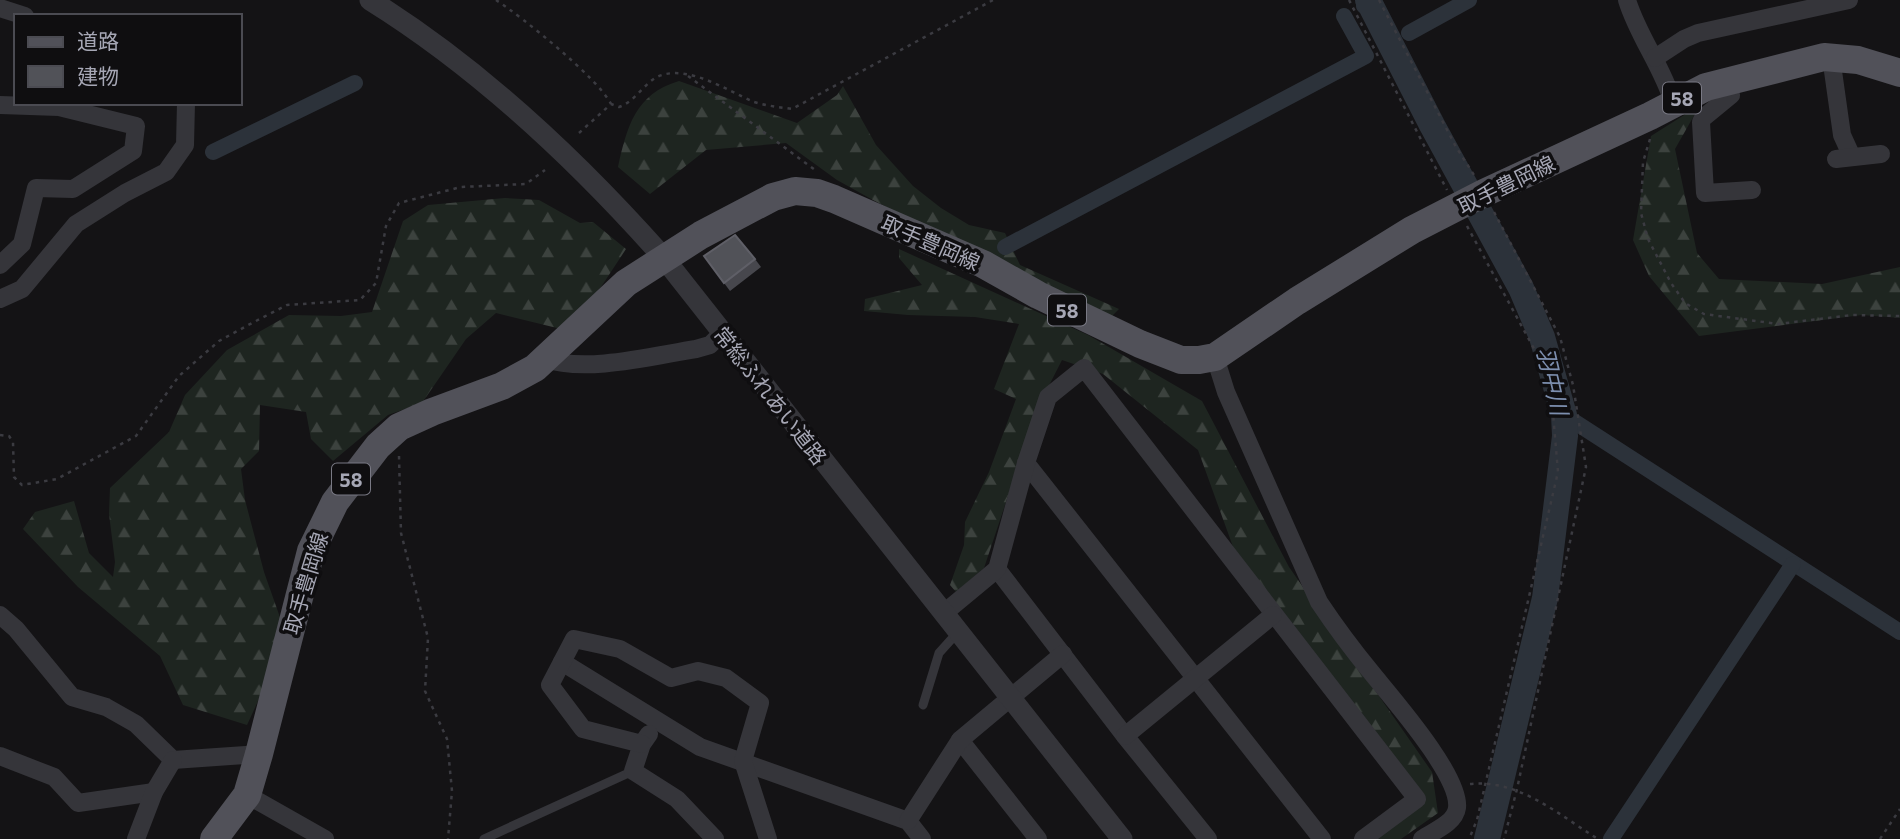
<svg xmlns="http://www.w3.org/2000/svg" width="1900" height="839" font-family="Commissioner,'Noto Sans JP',sans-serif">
  <defs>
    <pattern id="forest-firs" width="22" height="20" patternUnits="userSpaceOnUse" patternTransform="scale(1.75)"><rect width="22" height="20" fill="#1e2520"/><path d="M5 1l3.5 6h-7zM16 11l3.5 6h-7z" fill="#3c423e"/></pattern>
  </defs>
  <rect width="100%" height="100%" fill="#141315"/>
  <g fill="url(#forest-firs)">
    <path d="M679,81l118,42 40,-28 6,-9 33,59 37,41 28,22 28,17 36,8 15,32 99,44 -7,7 -179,-85 -60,-31 -36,-20 -51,-37 -80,7 -56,44 -32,-27c9,-40 17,-73 61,-86z"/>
    <polygon points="1700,105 1675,149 1697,253 1719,279 1822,284 1900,267 1900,318 1862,315 1699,336 1649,276 1633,240 1651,136"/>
    <polygon points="505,198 539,200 580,223 593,222 626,249 601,287 561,329 496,313 466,339 422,403 388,415 333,461 311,439 306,412 260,405 259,451 241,469 245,500 264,572 282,623 275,664 247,725 183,705 160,656 78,587 23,529 35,512 74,501 89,553 113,577 115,562 109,514 110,488 169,432 185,395 227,350 289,315 341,316 372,312 403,221 428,205"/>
    <polygon points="899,249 1088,335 1202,401 1289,567 1432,772 1438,813 1401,839 1374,839 1423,801 1236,555 1198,450 1103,374 1062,360 1037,409 984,568 956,592 950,585 964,545 965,522 989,472 1016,399 994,389 1019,324 975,317 908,315 864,311 865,299 922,285 899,258"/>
  </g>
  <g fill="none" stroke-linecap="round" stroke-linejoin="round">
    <g stroke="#2c323a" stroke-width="16">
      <polyline points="1364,6 1369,3"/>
      <polyline points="1409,33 1469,0"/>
      <polyline points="1389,43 1390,43"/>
      <polyline points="213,152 355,83"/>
      <polyline points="1005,247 1366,56 1344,16"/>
      <polyline points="1564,415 1900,632"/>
      <polyline points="1611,839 1793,564"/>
    </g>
    <polyline stroke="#2c323a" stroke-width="26" points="1368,0 1432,125 1521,288 1542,337 1564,415 1565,436 1545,598 1487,839"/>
    <g stroke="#3b3b41" stroke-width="2.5" stroke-dasharray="3.5 5" stroke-linecap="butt">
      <path d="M496,0c26,17 102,78 115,104"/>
      <polyline points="1349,0 1447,190"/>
      <polyline points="1379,0 1456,147 1474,175"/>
      <polyline points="688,76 815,170"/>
      <path d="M579,133l32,-29 8,3c18,-6 26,-27 43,-32 29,-9 66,16 92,27 13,4 25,5 38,7l201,-109"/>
      <polyline points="1650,139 1643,162 1641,213 1648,239 1671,283 1685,303 1704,314 1778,324 1852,315 1900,316"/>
      <polyline points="1494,212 1560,337 1573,385 1586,467 1517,789 1504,839"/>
      <polyline points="1467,226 1550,378 1558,472 1477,820 1469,839"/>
      <polyline points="0,435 9,436 13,442 14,477 22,485 57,479 136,436 179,376 219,341 252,323 287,305 360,300 376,283 386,226 399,203 461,187 526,184 545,170"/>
      <polyline points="399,456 401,533 428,638 425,691 447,739 452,791 448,839"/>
      <path d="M1470,784c49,-5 89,31 128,55"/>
      <polyline points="1880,839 1900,809"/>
    </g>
    <g stroke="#35353a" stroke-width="9">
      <polyline points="923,705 939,653 957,633"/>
      <polyline points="484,839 633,771"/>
    </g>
    <g stroke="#35353a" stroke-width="18">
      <path d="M1627,0c11,36 35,66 46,102"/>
      <polyline points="0,8 25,16"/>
      <polyline points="1831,57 1842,135 1852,157"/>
      <polyline points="1655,58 1684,39 1698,33 1849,0"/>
      <polyline points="1727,81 1731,95 1703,118 1701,122 1705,193 1752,190"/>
      <polyline points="0,105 59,107 136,126 133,151 73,189 36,188 22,244 0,265"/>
      <polyline points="1836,159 1881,154"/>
      <polyline points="0,299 22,289 76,224 125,193 166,172 185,145 186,103"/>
      <path d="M1215,357l11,35 93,210c16,24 33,47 52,70 20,25 90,104 86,136 -2,15 -23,23 -35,31"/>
      <path d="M545,359c42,14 107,-3 151,-10l14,-4 12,-12"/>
      <polyline points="1026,463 1322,839"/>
      <polyline points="997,569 1125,736 1208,839"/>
      <polyline points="944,613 997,569 1026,463 1048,397 1084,368 1417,799 1363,839"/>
      <polyline points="0,615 16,629 72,697 106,707 136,724 173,760 259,754"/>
      <polyline points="562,662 700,747 908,821 922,839"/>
      <polyline points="649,734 642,744 633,771 677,799 715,839"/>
      <polyline points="1125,736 1273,615"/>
      <polyline points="960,740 1038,839"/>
      <polyline points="642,744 583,729 550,685 574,639 620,649 671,678 698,671 726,678 760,703 743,761 768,839"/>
      <polyline points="0,756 54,777 78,803 154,792"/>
      <polyline points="247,795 325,839"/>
      <polyline points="908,821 960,740 1063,654"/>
      <polyline points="136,839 154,792 173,760"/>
    </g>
    <path stroke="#35353a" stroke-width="21" d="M370,0c111,69 207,160 293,257l459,582"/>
    <polyline stroke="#515159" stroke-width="28" points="214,839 247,795 259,754 311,551 335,502 378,446 399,427 432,412 502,386 535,368 626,283 701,235 773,197 795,191 817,193 834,199 983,264 1038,295 1140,344 1181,360 1199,360 1215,357 1297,301 1412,230 1484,193 1650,116 1706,87 1824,57 1858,60 1900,73"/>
  </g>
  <polygon fill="#47474d" points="704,256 755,259 761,267 730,291"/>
  <polygon fill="#515258" stroke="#5f5f67" stroke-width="2" points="735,235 755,259 724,283 704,256"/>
  <g text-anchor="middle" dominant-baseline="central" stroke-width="7" stroke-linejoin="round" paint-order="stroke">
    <g fill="#0f0e10" stroke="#797984" stroke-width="2">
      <rect x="1663" y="82.5" width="38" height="31" rx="5"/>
      <rect x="1048" y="294.5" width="38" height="31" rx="5"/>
      <rect x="332" y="463.5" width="38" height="31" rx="5"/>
    </g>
    <g font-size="19" font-weight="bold" fill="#a6a7b5">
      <text x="1682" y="98">58</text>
      <text x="1067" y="310">58</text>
      <text x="351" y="479">58</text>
    </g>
    <g font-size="21" fill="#a6a7b5" stroke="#0f0e10">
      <text transform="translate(1506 184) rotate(-26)">取手豊岡線</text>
      <text transform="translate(931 242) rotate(24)">取手豊岡線</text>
      <text transform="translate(771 395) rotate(52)">常総ふれあい道路</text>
      <text transform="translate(305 583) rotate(-73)">取手豊岡線</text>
    </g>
    <g font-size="23" font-style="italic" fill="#7d8faf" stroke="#0f0e10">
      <text transform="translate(1553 381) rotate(77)">羽中川</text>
    </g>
  </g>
  <rect x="14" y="14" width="228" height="91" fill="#0f0e10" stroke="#4b4b52" stroke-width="2"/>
  <rect x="28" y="37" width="35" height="10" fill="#515159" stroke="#4b4b52" stroke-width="2"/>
  <text x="77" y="49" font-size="21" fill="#a6a7b5">道路</text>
  <rect x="28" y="66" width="35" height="21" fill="#515258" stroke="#4b4b52" stroke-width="2"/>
  <text x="77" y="84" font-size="21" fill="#a6a7b5">建物</text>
</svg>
